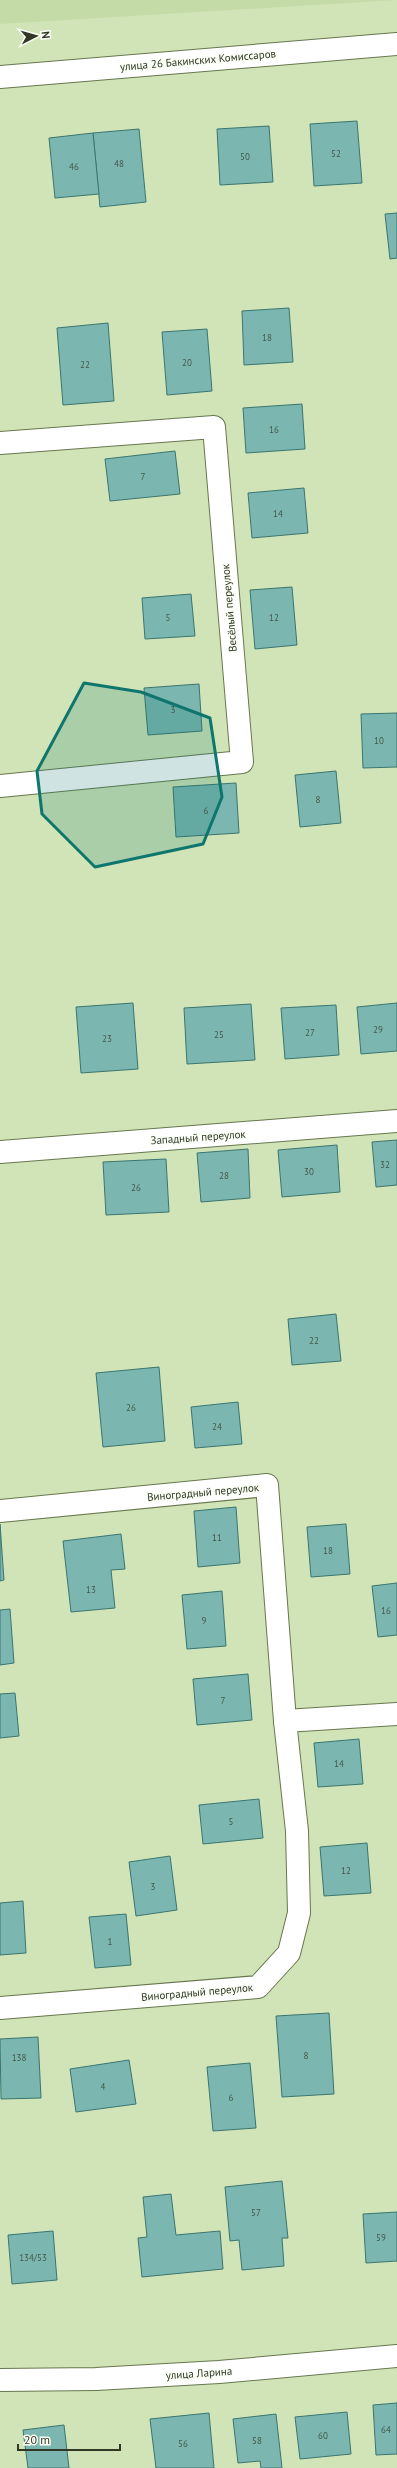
<svg xmlns="http://www.w3.org/2000/svg" width="397" height="2468" font-family="'PT Sans',sans-serif">
  <rect width="100%" height="100%" fill="#d1e4b7"/>
  <polygon fill="#c5dba7" points="0,0 397,0 0,24"/>
  <g fill="#7bb7b0" stroke="#3a756f">
    <polygon points="357,121 362,183 314,186 310,124"/>
    <polygon points="269,126 273,182 220,185 217,129"/>
    <polygon points="139,129 146,202 100,207 93,133"/>
    <polygon points="93,133 99,194 55,198 49,138"/>
    <polygon points="397,213 397,258 390,259 385,214"/>
    <polygon points="289,308 293,362 244,365 242,311"/>
    <polygon points="108,323 114,401 63,405 57,328"/>
    <polygon points="207,329 212,391 167,395 162,332"/>
    <polygon points="302,404 305,449 246,453 243,408"/>
    <polygon points="175,451 180,494 110,501 105,459"/>
    <polygon points="304,488 308,533 252,538 248,493"/>
    <polygon points="292,587 297,645 255,649 250,590"/>
    <polygon points="191,594 195,636 145,639 142,598"/>
    <polygon points="199,684 202,731 148,735 144,688"/>
    <polygon points="397,713 397,767 363,768 361,714"/>
    <polygon points="336,771 341,823 300,827 295,775"/>
    <polygon points="236,783 239,833 176,837 173,787"/>
    <polygon points="133,1003 138,1069 81,1073 76,1007"/>
    <polygon points="397,1003 397,1051 361,1054 357,1007"/>
    <polygon points="251,1004 255,1060 187,1064 184,1008"/>
    <polygon points="336,1005 339,1055 285,1059 281,1008"/>
    <polygon points="397,1140 397,1185 376,1187 372,1142"/>
    <polygon points="337,1145 340,1192 282,1197 278,1150"/>
    <polygon points="248,1149 250,1198 201,1202 197,1153"/>
    <polygon points="166,1159 169,1212 106,1215 103,1162"/>
    <polygon points="336,1314 341,1361 292,1365 288,1319"/>
    <polygon points="159,1367 165,1441 103,1447 96,1373"/>
    <polygon points="238,1402 242,1444 195,1448 191,1407"/>
    <polygon points="236,1507 240,1563 198,1567 194,1511"/>
    <polygon points="0,1524 4,1580 0,1581"/>
    <polygon points="346,1524 350,1574 311,1577 307,1527"/>
    <polygon points="121,1534 125,1569 111,1570 115,1608 71,1612 63,1541"/>
    <polygon points="397,1583 397,1635 378,1637 372,1586"/>
    <polygon points="222,1591 226,1646 187,1649 182,1595"/>
    <polygon points="10,1609 14,1663 0,1665 0,1610"/>
    <polygon points="248,1674 252,1720 197,1725 193,1679"/>
    <polygon points="15,1693 19,1736 0,1738 0,1694"/>
    <polygon points="359,1739 363,1784 318,1787 314,1743"/>
    <polygon points="259,1799 263,1838 203,1844 199,1805"/>
    <polygon points="367,1843 371,1893 324,1896 320,1847"/>
    <polygon points="170,1856 177,1910 136,1916 129,1862"/>
    <polygon points="23,1901 26,1953 0,1955 0,1903"/>
    <polygon points="126,1914 131,1965 95,1968 89,1917"/>
    <polygon points="329,2013 334,2094 282,2097 276,2016"/>
    <polygon points="38,2037 41,2098 1,2099 0,2039"/>
    <polygon points="129,2060 136,2104 76,2112 70,2069"/>
    <polygon points="250,2063 256,2128 213,2131 207,2067"/>
    <polygon points="282,2181 288,2238 282,2238 284,2266 242,2270 239,2240 230,2241 225,2187"/>
    <polygon points="171,2194 176,2235 220,2231 223,2269 142,2277 138,2238 147,2237 143,2197"/>
    <polygon points="397,2212 397,2261 366,2263 363,2214"/>
    <polygon points="53,2231 57,2280 12,2284 8,2235"/>
    <polygon points="397,2403 397,2454 376,2455 373,2405"/>
    <polygon points="347,2412 351,2454 300,2459 295,2417"/>
    <polygon points="209,2413 214,2468 156,2468 150,2419"/>
    <polygon points="276,2414 282,2468 261,2468 260,2461 238,2463 233,2419"/>
    <polygon points="64,2425 69,2468 28,2468 23,2430"/>
  </g>
  <g fill="none" stroke-linecap="round" stroke-linejoin="round">
    <g stroke="#67774e" stroke-width="24">
      <g id="minor">
        <polyline points="0,443 214,427 242,762 0,786"/>
        <polyline points="0,1152 397,1121"/>
        <polyline points="0,1511 267,1485 285,1721 297,1831 299,1913 289,1953 258,1987 0,2008"/>
        <polyline points="285,1721 397,1714"/>
        <polyline points="0,2380 96,2379 219,2372 397,2356"/>
      </g>
    </g>
    <g stroke="#67774e" stroke-width="24">
      <polyline id="tertiary" points="0,77 397,44"/>
    </g>
    <use href="#minor" stroke="#fff" stroke-width="22"/>
    <use href="#tertiary" stroke="#fff" stroke-width="22"/>
  </g>
  <path fill="#0f766e" fill-opacity="0.2" stroke="#0f766e" stroke-width="3" stroke-linejoin="round" d="M84,683l57,9 69,26 12,79 -19,47 -108,23 -53,-53 -5,-43z"/>
  <g text-anchor="middle" dominant-baseline="central" stroke-width="3" stroke-linejoin="round" paint-order="stroke">
    <g font-size="9" fill="#435748">
      <text x="336" y="153">52</text>
      <text x="245" y="156">50</text>
      <text x="119" y="163">48</text>
      <text x="74" y="166">46</text>
      <text x="267" y="337">18</text>
      <text x="187" y="362">20</text>
      <text x="85" y="364">22</text>
      <text x="274" y="429">16</text>
      <text x="143" y="476">7</text>
      <text x="278" y="513">14</text>
      <text x="168" y="617">5</text>
      <text x="274" y="617">12</text>
      <text x="173" y="709">3</text>
      <text x="379" y="740">10</text>
      <text x="318" y="799">8</text>
      <text x="206" y="810">6</text>
      <text x="378" y="1029">29</text>
      <text x="310" y="1032">27</text>
      <text x="219" y="1034">25</text>
      <text x="107" y="1038">23</text>
      <text x="385" y="1164">32</text>
      <text x="309" y="1171">30</text>
      <text x="224" y="1175">28</text>
      <text x="136" y="1187">26</text>
      <text x="314" y="1340">22</text>
      <text x="131" y="1407">26</text>
      <text x="217" y="1426">24</text>
      <text x="217" y="1537">11</text>
      <text x="328" y="1550">18</text>
      <text x="91" y="1589">13</text>
      <text x="386" y="1610">16</text>
      <text x="204" y="1620">9</text>
      <text x="223" y="1700">7</text>
      <text x="339" y="1763">14</text>
      <text x="231" y="1821">5</text>
      <text x="346" y="1870">12</text>
      <text x="153" y="1886">3</text>
      <text x="110" y="1941">1</text>
      <text x="306" y="2055">8</text>
      <text x="19" y="2057">138</text>
      <text x="103" y="2086">4</text>
      <text x="231" y="2097">6</text>
      <text x="256" y="2212">57</text>
      <text x="381" y="2237">59</text>
      <text x="33" y="2257">134/53</text>
      <text x="386" y="2429">64</text>
      <text x="323" y="2435">60</text>
      <text x="257" y="2440">58</text>
      <text x="183" y="2443">56</text>
    </g>
    <g font-size="11" fill="#303725" stroke="#fbfff6">
      <text transform="translate(198 60) rotate(-5)">улица 26 Бакинских Комиссаров</text>
      <text transform="translate(229 608) rotate(-95)">Весёлый переулок</text>
      <text transform="translate(198 1137) rotate(-4)">Западный переулок</text>
      <text transform="translate(203 1492) rotate(-5)">Виноградный переулок</text>
      <text transform="translate(197 1992) rotate(-5)">Виноградный переулок</text>
      <text transform="translate(199 2373) rotate(-4)">улица Ларина</text>
    </g>
  </g>
  <g transform="translate(36 36) rotate(84)" stroke="#fbfff6" stroke-width="3" paint-order="stroke">
  <path d="M0-3L7 15L0 10L-7 15Z" fill="#303725"/>
  <text y="-6" font-size="11" font-weight="bold" text-anchor="middle" fill="#303725">N</text>
  </g>
  <path d="M18 2444v6h102v-6" fill="none" stroke="#303725" stroke-width="2"/>
  <text x="24" y="2444" font-size="12" fill="#303725" stroke="#fbfff6" stroke-width="3" paint-order="stroke">20 m</text>
</svg>
